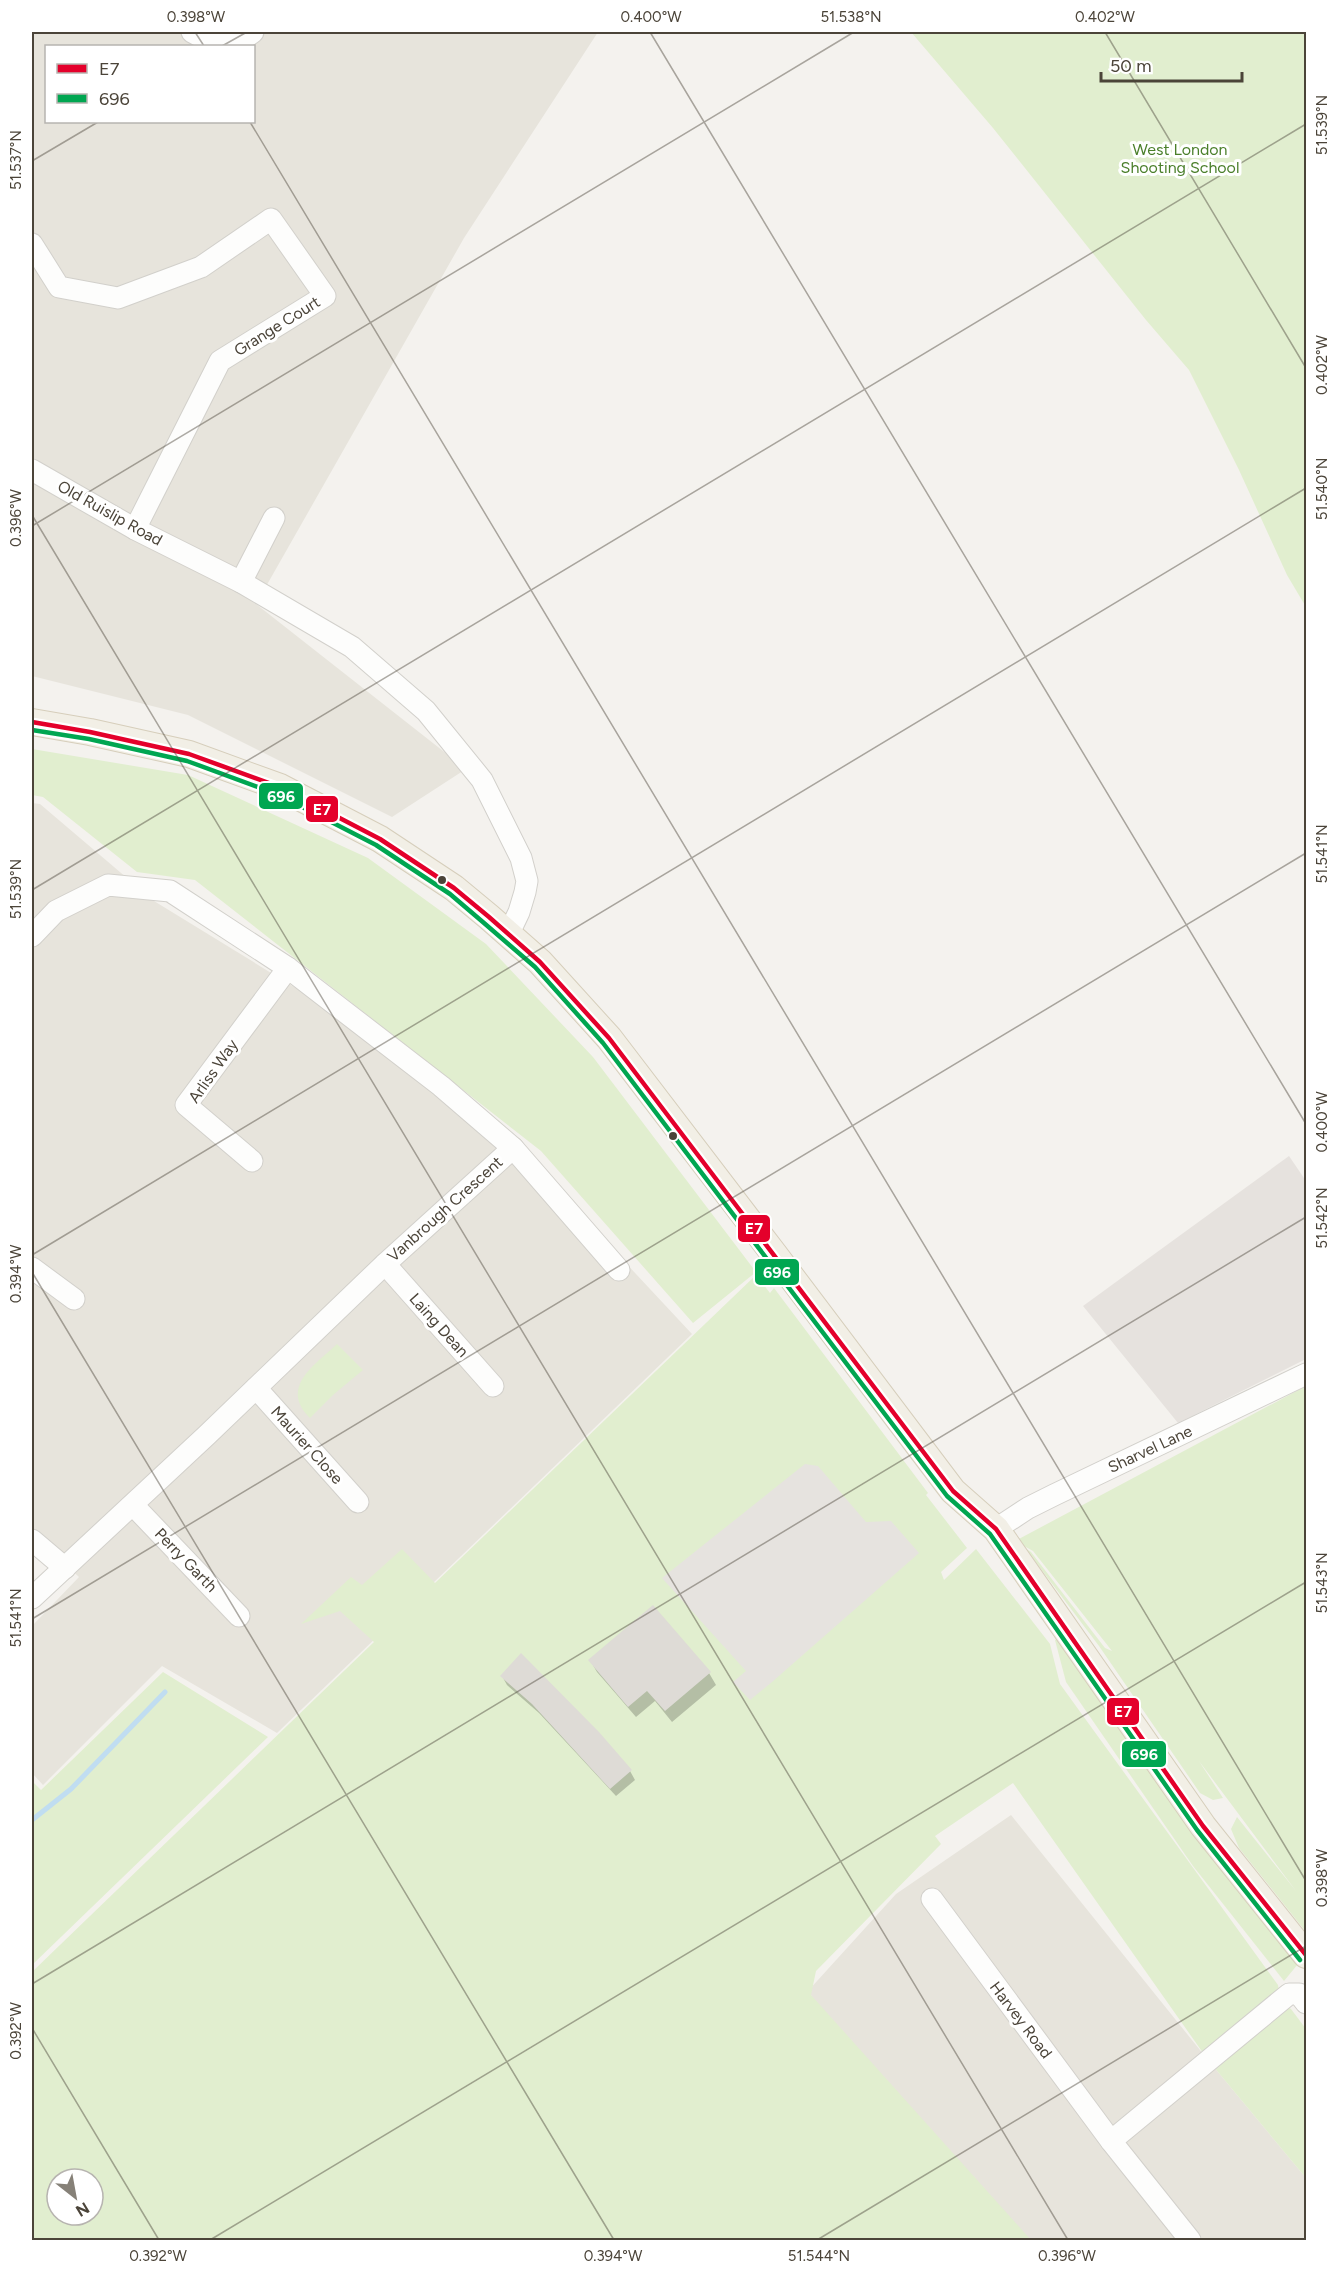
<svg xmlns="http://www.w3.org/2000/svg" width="1338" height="2272" font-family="Figtree,sans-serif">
  <rect width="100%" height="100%" fill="#f4f2ee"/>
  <g fill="#e7e4dc" fill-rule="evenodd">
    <path d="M32,32h566l-134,206 -208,366 210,165 -74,48 -204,-102 -156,-39zM46,46h208v76h-208z"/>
    <polygon points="32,803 40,804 154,901 312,998 510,1139 692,1334 277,1733 162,1666 43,1785 32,1773 32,1626 79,1577 32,1534"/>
    <polygon points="1011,1815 1208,2060 1306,2178 1306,2240 987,2240 808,1991 896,1894"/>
  </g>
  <polygon fill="#e6e2de" points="1289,1156 1306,1181 1306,1359 1178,1423 1083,1306"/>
  <g fill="#e1eecf" fill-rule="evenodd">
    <polygon points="911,32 1306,32 1306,607 1287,575 1239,470 1189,370 1146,320 993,128"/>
    <polygon points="32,749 188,775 368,858 486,944 593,1057 756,1272 693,1323 541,1151 195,880 137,872 43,797 32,795"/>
    <path d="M756,1275l14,18 4,-5 154,205 -2,2 41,53 -26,24 3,8 32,-31 74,95 10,40 218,301 3,18 10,6 15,20v149l-98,-118 -195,-277 -78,53 6,8 -125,127 -5,24 220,245h-999v-268l342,-330 -34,-31 -39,13 50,-47 11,8 40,-36 33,34zM57,2179h36v36h-36z"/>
    <path d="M337,1344l26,26 -30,25 -23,23c-31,-31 5,-53 27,-74z"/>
    <polygon points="1306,1386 1306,1932 1239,1848 1231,1829 1237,1817 1296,1891 1199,1761 1223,1798 1213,1800 1200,1793 1099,1646 1025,1548 1031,1552 1105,1648 1112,1651 1033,1551 1015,1541"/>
    <polygon points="1059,1638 1298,1964 1284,1981 1193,1866 1066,1682 1055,1640"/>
    <polygon points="163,1672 268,1737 32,1965 32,1781 41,1790"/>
  </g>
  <polygon fill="#e6e3df" points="805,1464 818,1466 866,1522 891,1521 919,1553 772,1682 750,1700 733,1682 746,1671 662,1578"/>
  <g fill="#0003">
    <polygon points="590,1660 709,1673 716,1685 672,1722 655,1701 636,1717 597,1672"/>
    <polygon points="502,1676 630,1771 635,1780 616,1796 539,1713 507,1685"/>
  </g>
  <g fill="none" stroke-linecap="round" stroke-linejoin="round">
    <polyline stroke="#c0ddf1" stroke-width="5" points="32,1820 71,1789 165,1692"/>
  </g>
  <g fill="#dedbd6">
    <polygon points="653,1605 711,1672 665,1711 647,1691 628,1707 588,1660"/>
    <polygon points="521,1653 599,1732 632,1770 610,1789 532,1704 500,1676"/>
  </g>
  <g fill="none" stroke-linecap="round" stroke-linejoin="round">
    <g stroke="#d2d0cb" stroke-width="23">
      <g id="minor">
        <path d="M192,32c22,13 39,18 61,0"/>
        <polyline points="32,244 59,287 118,298 201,267 271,219 325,296 220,361 135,529"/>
        <polyline points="32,470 135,529 241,582 352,647 426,711 482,780 521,858 527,881 525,892 519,912 509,933"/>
        <polyline points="241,582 274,518"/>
        <polyline points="32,936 56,911 108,885 170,891 288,968 441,1086 513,1148 385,1264 207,1435 32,1598"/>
        <polyline points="513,1148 619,1270"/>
        <polyline points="252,1161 186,1105 288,968"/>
        <polyline points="385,1264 493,1386"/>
        <polyline points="32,1268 74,1299"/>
        <polyline points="256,1388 358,1502"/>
        <polyline points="133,1505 239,1616"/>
        <polyline points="996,1529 1028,1508 1054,1495 1306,1374"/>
        <polyline points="32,1540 65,1568"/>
        <polyline points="932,1899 1111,2141 1190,2240"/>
        <polyline points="1111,2141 1289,1994 1299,1994 1306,2003"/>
      </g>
    </g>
    <g stroke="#d6cebb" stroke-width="28">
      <polyline id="major" points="32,722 90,732 189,754 280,787 380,839 454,888 489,917 540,962 609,1038 774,1254 953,1491 996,1529 1203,1826 1306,1955"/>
    </g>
    <use href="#minor" stroke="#fdfdfc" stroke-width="21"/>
    <use href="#major" stroke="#f2efe6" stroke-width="26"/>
    <g stroke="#fff" stroke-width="9">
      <polyline id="bus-1" points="32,722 90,732 189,754 280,787 380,839 454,888 489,917 540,962 609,1038 953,1491 996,1529 1203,1826 1306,1955"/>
    </g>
    <g stroke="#fff" stroke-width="9">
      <polyline id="bus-2" points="32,730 89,739 187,761 277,794 376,845 450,894 484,923 535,967 603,1043 947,1496 990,1534 1197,1830 1300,1960"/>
    </g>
    <use href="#bus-1" stroke="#e4002b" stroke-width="4.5"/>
    <use href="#bus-2" stroke="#00a651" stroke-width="4.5"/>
  </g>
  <path fill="none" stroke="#4b4439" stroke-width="1.5" stroke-opacity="0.45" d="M195,32l9,14M650,32l656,1092M1105,32l201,336M222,46l25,-14M250,122l1056,1759M32,161l66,-39M32,515l1036,1725M32,526l822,-494M32,890l1274,-766M32,1255l1274,-767M32,1272l582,968M32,1619l1274,-766M32,1984l1274,-767M32,2028l127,212M210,2240l1096,-658M817,2240l489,-294"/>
  <g fill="#4b4439" stroke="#fff" stroke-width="2">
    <circle cx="442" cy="880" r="5"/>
    <circle cx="673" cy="1136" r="5"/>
  </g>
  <g text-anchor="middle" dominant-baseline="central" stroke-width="6" stroke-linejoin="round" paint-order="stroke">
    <g font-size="16" fill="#4a7f2a" stroke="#fff">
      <text x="1180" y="149">West London<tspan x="1180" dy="18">Shooting School</tspan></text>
    </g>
    <g font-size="16" fill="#4b4439" stroke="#fff">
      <text transform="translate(277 326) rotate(-32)">Grange Court</text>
      <text transform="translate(110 513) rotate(29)">Old Ruislip Road</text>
      <text transform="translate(213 1071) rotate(-55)">Arliss Way</text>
      <text transform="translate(445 1209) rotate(-42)">Vanbrough Crescent</text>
      <text transform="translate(439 1325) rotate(48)">Laing Dean</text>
      <text transform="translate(307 1445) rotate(48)">Maurier Close</text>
      <text transform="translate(1150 1449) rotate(-25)">Sharvel Lane</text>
      <text transform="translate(186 1560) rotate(46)">Perry Garth</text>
      <text transform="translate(1021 2020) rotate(53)">Harvey Road</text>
    </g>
  </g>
  <g stroke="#fff" stroke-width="2">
    <rect x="258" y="782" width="46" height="28" rx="6" fill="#00a651"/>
    <rect x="305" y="795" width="34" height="28" rx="6" fill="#e4002b"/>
    <rect x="737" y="1214" width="34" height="29" rx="6" fill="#e4002b"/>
    <rect x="754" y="1258" width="46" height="28" rx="6" fill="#00a651"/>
    <rect x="1106" y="1697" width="34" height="29" rx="6" fill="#e4002b"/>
    <rect x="1121" y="1740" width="46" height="28" rx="6" fill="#00a651"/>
  </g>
  <g font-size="16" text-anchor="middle" font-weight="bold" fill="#fff">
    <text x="281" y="802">696</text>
    <text x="322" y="815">E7</text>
    <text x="754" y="1234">E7</text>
    <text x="777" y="1278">696</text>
    <text x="1123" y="1717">E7</text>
    <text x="1144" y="1760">696</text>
  </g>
  <rect width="1338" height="2272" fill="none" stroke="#ffffff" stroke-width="66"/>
  <rect x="45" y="45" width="210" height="78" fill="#ffffff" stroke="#b7b4b0" stroke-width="1.5"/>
  <rect x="57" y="64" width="30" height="9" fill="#e4002b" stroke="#b7b4b0" stroke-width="1.5"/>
  <text x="99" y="75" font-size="18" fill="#4b4439">E7</text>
  <rect x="57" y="94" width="30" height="9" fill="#00a651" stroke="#b7b4b0" stroke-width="1.5"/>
  <text x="99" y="105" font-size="18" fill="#4b4439">696</text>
  <g transform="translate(75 2197) rotate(149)"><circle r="28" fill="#ffffff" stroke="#b7b4b0" stroke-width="1.5"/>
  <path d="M0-4.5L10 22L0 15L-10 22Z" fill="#868178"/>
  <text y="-9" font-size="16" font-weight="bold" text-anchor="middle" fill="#4b4439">N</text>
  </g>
  <path d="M1101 72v9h141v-9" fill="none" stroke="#4b4439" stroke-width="3"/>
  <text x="1110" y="72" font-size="18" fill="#4b4439" stroke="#ffffff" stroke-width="4.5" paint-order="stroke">50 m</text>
  <rect x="33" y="33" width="1272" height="2206" fill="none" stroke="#4b4439" stroke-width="2"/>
  <g font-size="15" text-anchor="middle" fill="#4b4439">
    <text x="196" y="22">0.398°W</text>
    <text x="651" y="22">0.400°W</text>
    <text x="851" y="22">51.538°N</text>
    <text x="1105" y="22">0.402°W</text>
    <text transform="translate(1322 125) rotate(-90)" y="5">51.539°N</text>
    <text transform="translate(16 160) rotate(-90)" y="5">51.537°N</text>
    <text transform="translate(1322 365) rotate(-90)" y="5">0.402°W</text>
    <text transform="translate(1322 489) rotate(-90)" y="5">51.540°N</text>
    <text transform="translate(16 518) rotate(-90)" y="5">0.396°W</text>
    <text transform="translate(1322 854) rotate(-90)" y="5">51.541°N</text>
    <text transform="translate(16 889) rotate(-90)" y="5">51.539°N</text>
    <text transform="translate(1322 1122) rotate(-90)" y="5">0.400°W</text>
    <text transform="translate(1322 1218) rotate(-90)" y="5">51.542°N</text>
    <text transform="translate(16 1274) rotate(-90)" y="5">0.394°W</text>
    <text transform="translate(1322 1583) rotate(-90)" y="5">51.543°N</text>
    <text transform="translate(16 1618) rotate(-90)" y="5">51.541°N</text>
    <text transform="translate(1322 1878) rotate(-90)" y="5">0.398°W</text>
    <text transform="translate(16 2031) rotate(-90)" y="5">0.392°W</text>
    <text x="158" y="2261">0.392°W</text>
    <text x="613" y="2261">0.394°W</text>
    <text x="819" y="2261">51.544°N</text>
    <text x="1067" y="2261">0.396°W</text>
  </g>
</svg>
